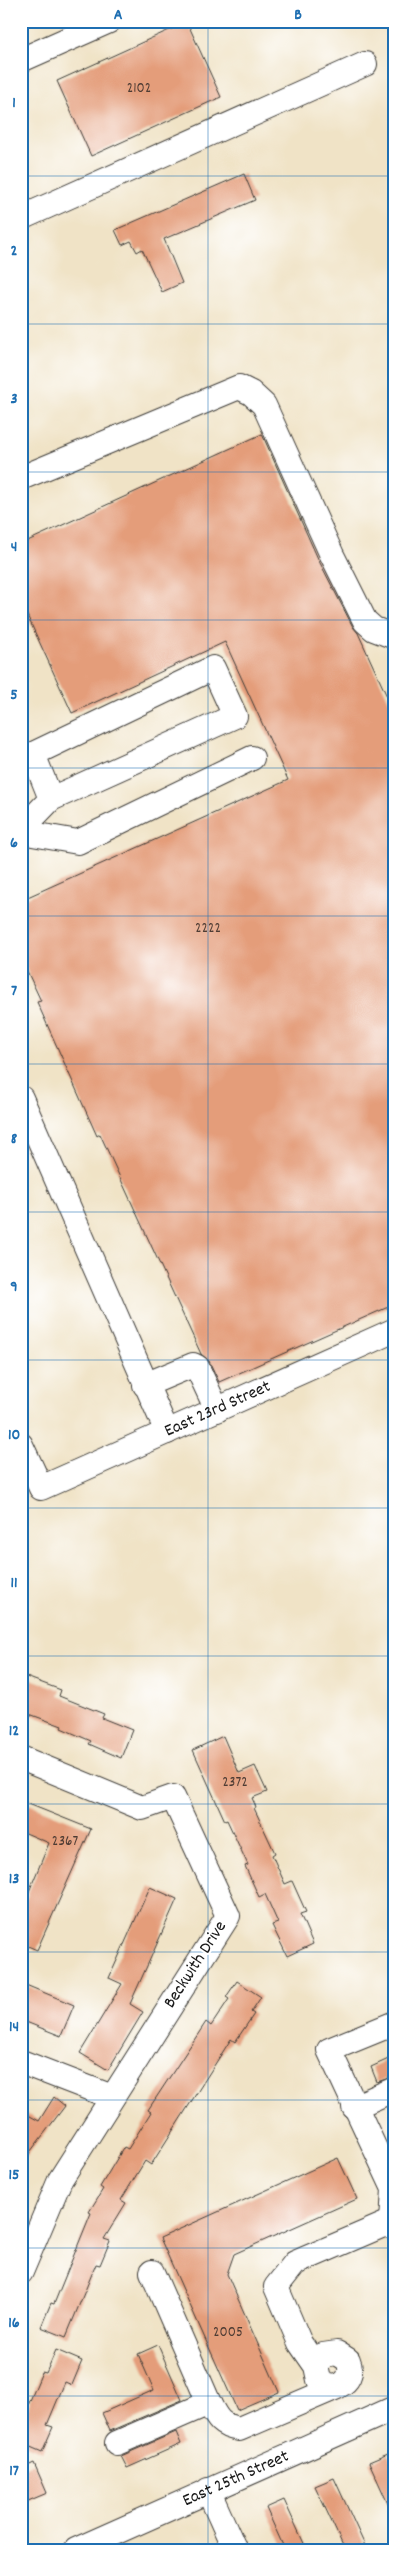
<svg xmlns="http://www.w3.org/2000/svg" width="416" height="2571" font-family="Dekko,sans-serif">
  <rect width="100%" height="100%" fill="#fff"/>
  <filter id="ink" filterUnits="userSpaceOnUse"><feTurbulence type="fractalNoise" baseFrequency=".02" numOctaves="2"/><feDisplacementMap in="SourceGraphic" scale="10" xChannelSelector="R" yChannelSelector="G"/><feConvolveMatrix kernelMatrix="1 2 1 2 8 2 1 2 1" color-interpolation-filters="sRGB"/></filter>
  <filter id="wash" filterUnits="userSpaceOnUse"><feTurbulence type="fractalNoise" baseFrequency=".0096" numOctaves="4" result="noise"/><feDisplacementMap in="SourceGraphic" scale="20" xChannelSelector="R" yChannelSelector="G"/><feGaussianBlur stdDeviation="1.12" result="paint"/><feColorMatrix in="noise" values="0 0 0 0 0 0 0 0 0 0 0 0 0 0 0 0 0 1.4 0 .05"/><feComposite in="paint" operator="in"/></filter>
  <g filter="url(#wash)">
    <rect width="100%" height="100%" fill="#f0e3c6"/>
    <g id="blocks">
      <g fill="#e49d7a">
        <polygon points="187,22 221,97 91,156 57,81"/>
        <polygon points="244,174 255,200 164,239 182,283 162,292 142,249 137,252 131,241 122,245 115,230"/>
        <polygon points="262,434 319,561 353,627 358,633 395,714 395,1304 219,1382 209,1361 201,1354 100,1134 97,1136 37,1002 41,1001 21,958 21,900 288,780 225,642 72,713 21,602 21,544"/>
        <polygon points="21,1675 61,1690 59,1696 104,1714 102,1718 132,1730 121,1758 89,1744 91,1741 61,1728 62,1726 21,1711"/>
        <polygon points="223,1736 239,1773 255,1766 267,1792 252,1798 256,1807 254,1808 275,1853 272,1855 285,1884 292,1881 306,1912 300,1914 313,1944 287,1956 272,1925 278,1923 265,1894 259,1897 245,1866 248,1865 227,1820 225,1821 193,1750"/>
        <polygon points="21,1801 91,1829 37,1950 21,1943 21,1911 49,1843 21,1831"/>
        <polygon points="150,1887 177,1899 130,2004 143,2012 108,2070 80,2053 122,1984 109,1978"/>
        <polygon points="237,1981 261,1997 251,2012 254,2014 235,2042 231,2039 151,2165 145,2161 121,2200 126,2203 104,2239 110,2241 100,2265 96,2264 66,2337 41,2327 51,2303 54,2304 91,2213 89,2212 103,2189 100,2187 124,2147 128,2149 151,2112 148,2110 206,2022 211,2026 229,1999 226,1997"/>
        <polygon points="21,1983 74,2005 61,2036 21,2020"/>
        <polygon points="395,2056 395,2076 377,2082 371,2067"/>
        <polygon points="54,2097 65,2106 21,2164 21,2111 39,2121"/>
        <polygon points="338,2158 357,2199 234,2254 227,2274 279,2392 237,2410 160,2238"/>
        <polygon points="158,2345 182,2400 110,2431 102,2413 154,2390 138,2354"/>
        <polygon points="56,2350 82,2361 72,2385 65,2382 47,2425 53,2427 42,2452 21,2443 21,2433 28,2416 24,2415 42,2372 46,2373"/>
        <polygon points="176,2432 181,2444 127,2468 121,2456"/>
        <polygon points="388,2454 395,2470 395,2519 369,2462"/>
        <polygon points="34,2463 47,2493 21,2504 21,2469"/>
        <polygon points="334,2478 367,2550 345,2550 315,2486"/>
        <polygon points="284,2500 307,2550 285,2550 266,2508"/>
      </g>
    </g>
  </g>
  <g filter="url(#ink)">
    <use href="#blocks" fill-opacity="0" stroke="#3c3a36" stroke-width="1"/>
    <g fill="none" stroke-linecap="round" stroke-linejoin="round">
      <g stroke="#3c3a36" stroke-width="26">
        <g id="minor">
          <polyline points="21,60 109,21"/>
          <polyline points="21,218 365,64"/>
          <polyline points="21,478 239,387 251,393 264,405 332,555 365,621 374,629 395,637"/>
          <polyline points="21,830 51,799 235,716 213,668 33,754 51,799"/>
          <polyline points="21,832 78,842 252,758"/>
          <polyline points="21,1098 167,1432"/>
          <polyline points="145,1385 193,1365 197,1367 217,1410"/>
          <path id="s1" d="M21,1445l20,43 354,-158"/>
          <polyline points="21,1758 142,1808 173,1797 228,1916 60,2180 21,2272"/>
          <polyline points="395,2023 329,2050 394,2189 392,2221 395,2229"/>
          <polyline points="21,2062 112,2097"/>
          <polyline points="354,2107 395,2089"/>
          <polyline points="152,2272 209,2403"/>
          <path d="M316,2366l7,-11 14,-2 11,7c9,21 -13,35 -29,20l-3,-14 -16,-23 -24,-56 19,-24 100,-43"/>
          <path d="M117,2443l92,-40c8,16 12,23 30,26l98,-42"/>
          <polyline points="208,2490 235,2550"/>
          <path id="s2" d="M76,2550l319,-142"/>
        </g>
      </g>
      <use href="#minor" stroke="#fff" stroke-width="24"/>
    </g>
  </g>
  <path fill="none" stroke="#1f6fb2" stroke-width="1" stroke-opacity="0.55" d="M208,21v2529M21,176h374M21,324h374M21,472h374M21,620h374M21,768h374M21,916h374M21,1064h374M21,1212h374M21,1360h374M21,1508h374M21,1656h374M21,1804h374M21,1952h374M21,2100h374M21,2248h374M21,2396h374"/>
  <g text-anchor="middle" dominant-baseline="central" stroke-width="4" stroke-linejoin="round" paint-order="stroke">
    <g font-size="15" fill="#4e3c34">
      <text x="139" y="89">2102</text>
      <text x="208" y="929">2222</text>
      <text x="235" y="1783">2372</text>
      <text x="65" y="1842">2367</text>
      <text x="228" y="2333">2005</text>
    </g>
    <g font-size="18" fill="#1c1c1c" stroke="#fff">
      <text stroke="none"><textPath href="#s1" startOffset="241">East 23rd Street</textPath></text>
      <text transform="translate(196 1965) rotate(-57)">Beckwith Drive</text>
      <text stroke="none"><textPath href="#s2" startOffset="175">East 25th Street</textPath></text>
    </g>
  </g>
  <rect width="416" height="2571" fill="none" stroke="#fff" stroke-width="55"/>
  <rect x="28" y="28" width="360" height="2516" fill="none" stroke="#1f6fb2" stroke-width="2"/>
  <g font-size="16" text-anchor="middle" font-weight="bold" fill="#1f6fb2">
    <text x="118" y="19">A</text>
    <text x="298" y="19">B</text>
    <text x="14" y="107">1</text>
    <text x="14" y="255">2</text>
    <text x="14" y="403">3</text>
    <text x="14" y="551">4</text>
    <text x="14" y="699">5</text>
    <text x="14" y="847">6</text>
    <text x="14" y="995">7</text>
    <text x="14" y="1143">8</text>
    <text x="14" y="1291">9</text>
    <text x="14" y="1439">10</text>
    <text x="14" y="1587">11</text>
    <text x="14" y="1735">12</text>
    <text x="14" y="1883">13</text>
    <text x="14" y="2031">14</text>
    <text x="14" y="2179">15</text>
    <text x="14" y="2327">16</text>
    <text x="14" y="2475">17</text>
  </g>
</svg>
